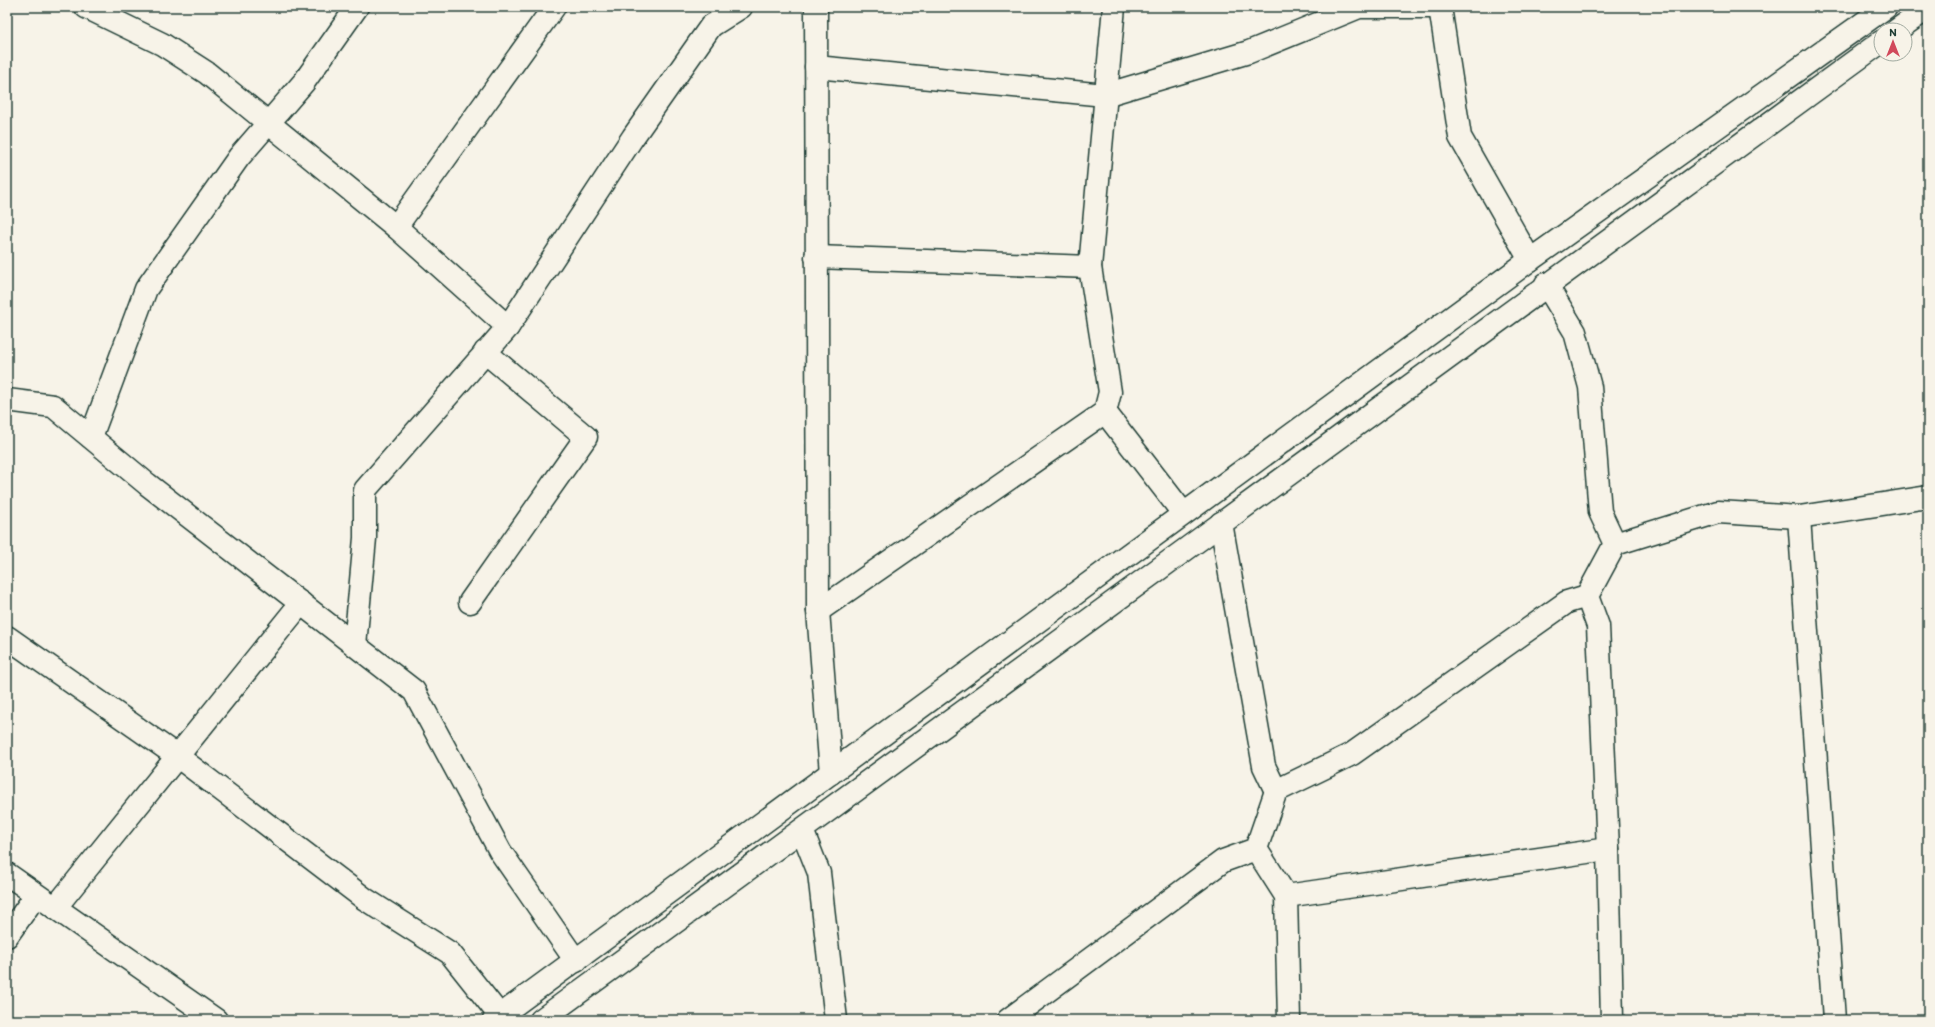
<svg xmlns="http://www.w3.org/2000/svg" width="1935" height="1027" font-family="Itim,sans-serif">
  <rect width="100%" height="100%" fill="#f7f3e8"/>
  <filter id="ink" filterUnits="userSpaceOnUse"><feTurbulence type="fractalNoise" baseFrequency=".025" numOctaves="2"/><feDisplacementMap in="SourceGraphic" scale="8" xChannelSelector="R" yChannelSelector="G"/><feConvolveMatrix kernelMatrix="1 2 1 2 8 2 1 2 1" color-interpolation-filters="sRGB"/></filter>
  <g filter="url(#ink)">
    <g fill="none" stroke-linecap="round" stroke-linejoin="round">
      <g stroke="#1f3d34" stroke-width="25">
        <g id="minor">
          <polyline points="86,7 162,44 207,73 396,227 508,327 365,490 365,538 355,645"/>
          <polyline points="816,7 818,611 831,773"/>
          <polyline points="1440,7 1460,137 1530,260"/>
          <polyline points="816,67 1105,95 1249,52 1359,7 1440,7"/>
          <polyline points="396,227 554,7"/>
          <polyline points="816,257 1090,267"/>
          <polyline points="1546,284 1575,332 1590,387 1600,512 1615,544"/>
          <polyline points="508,327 633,137 711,26 741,7"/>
          <polyline points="7,400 53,406 147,484 414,691 500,851 576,961"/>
          <polyline points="1105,412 1183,513"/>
          <polyline points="91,437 146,289 239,157 304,82 357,7"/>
          <polyline points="1799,517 1834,1020"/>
          <polyline points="1221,523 1264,766 1276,791"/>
          <polyline points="470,602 586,437 485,352"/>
          <polyline points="818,611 1105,412 1110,392 1090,267 1114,7"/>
          <polyline points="7,637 177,756 365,899 450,953 500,1016"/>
          <polyline points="802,830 819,873 836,1020"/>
          <polyline points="1256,849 1286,896 1289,1020"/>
          <polyline points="7,874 216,1020"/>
          <polyline points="1286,896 1608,849"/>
          <polyline points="55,908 301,603"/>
          <polyline points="7,936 36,895"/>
          <polyline points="1008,1020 1223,861 1256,849 1276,791 1352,754 1567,602 1587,596"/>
          <polyline points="1612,1020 1608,849 1598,626 1587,596 1615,544 1718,512 1799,517 1928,497"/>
        </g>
      </g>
      <g stroke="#1f3d34" stroke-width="25">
        <g id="major">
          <polyline points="1897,30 1928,8"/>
          <polyline points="494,1020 1530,260 1886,7"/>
          <path d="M541,1020c448,-324 892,-654 1340,-978"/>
        </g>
      </g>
      <use href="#minor" stroke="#f7f3e8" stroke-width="22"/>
      <use href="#major" stroke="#f7f3e8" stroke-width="22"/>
    </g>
  </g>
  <rect width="1935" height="1027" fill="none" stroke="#f7f3e8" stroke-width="24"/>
  <rect x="12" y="12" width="1911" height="1003" fill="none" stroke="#1f3d34" stroke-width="1.5" filter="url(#ink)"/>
  <g transform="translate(1893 42)"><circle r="19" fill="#f7f3e8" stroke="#a1aaa0"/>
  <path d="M0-3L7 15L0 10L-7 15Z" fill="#d1495b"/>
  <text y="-6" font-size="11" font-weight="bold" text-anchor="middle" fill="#1f3d34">N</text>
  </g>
</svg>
